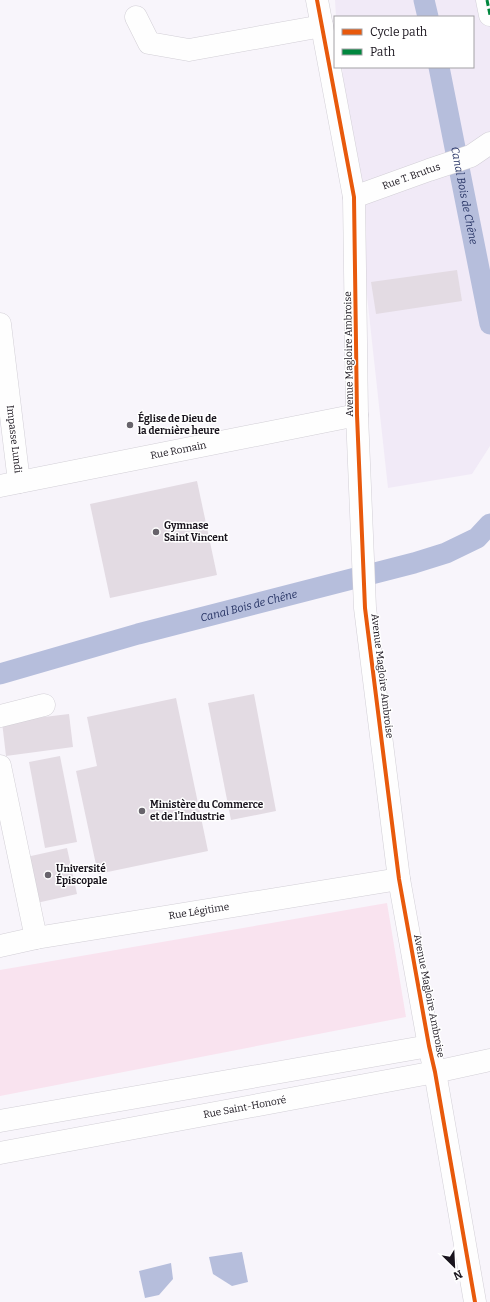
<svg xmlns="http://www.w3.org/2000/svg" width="490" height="1302" font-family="Bitter,serif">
  <rect width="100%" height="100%" fill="#f8f5fb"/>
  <polygon fill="#f1eaf7" points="335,0 490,0 490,446 472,474 388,488 342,67 473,67 473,17 336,17"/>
  <polygon fill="#f9e3ef" points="387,903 406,1017 0,1096 0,970"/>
  <g fill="#b6bedc">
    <polygon points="242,1252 248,1282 232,1286 213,1274 209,1257"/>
    <polygon points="171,1263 173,1279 159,1295 145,1298 139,1271"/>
  </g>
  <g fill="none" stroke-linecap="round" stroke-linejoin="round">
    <g stroke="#b6bedc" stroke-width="21">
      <polyline points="424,0 428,17"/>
      <path id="s1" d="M439,67l51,257"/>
      <path id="s2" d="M0,674l138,-40 276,-71 32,-10 31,-15 13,-14"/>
    </g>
  </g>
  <g fill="#e3dbe3">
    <polygon points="457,270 462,301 376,314 371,282"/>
    <polygon points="197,481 217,575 110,598 90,504"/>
    <polygon points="254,694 276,811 231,820 208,703"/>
    <polygon points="176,698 208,851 98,874 76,771 97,766 87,717"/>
    <polygon points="69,714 73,747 6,756 2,722"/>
    <polygon points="60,756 77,842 45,848 29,762"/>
    <polygon points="67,848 77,894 32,904 22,858"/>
  </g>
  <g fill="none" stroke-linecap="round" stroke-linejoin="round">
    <g stroke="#d2cfd6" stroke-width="23">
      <g id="minor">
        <polyline points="317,0 354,197 357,415 365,608 399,879 429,1046 435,1072 475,1302"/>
        <polyline points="487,0 490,15"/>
        <polyline points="136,17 149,43 189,50 322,26"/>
        <path id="s3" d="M354,197l75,-27 42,-14 19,-13"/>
        <path id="s4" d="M0,324l19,158"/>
        <path id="s5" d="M0,486l357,-71"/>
        <polyline points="0,716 44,705"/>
        <polyline points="0,766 36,938"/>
        <path id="s6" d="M0,946l36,-8 363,-59"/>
        <polyline points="0,1121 429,1046"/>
        <path id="s7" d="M0,1153l435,-81 55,-12"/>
      </g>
    </g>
    <use href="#minor" stroke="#fefefe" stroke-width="22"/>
    <polyline stroke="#00873e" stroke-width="3" stroke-dasharray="6 3" stroke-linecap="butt" points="487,0 490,15"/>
    <g stroke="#fff" stroke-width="6">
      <polyline id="cycleway" points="317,0 354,197 357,415 365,608 399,879 429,1046 435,1072 475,1302"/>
    </g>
    <use href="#cycleway" stroke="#e8590c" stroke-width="4"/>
  </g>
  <g fill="#67636b" stroke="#fff" stroke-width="1.5">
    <circle cx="130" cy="425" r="4"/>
    <circle cx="156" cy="532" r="4"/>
    <circle cx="142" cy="811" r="4"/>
    <circle cx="48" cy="875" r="4"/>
  </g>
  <g text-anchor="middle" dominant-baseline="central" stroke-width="3" stroke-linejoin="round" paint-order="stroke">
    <g font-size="10" fill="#19141d" stroke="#fff">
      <text stroke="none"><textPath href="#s3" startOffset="61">Rue T. Brutus</textPath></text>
      <text transform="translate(349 354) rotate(-91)">Avenue Magloire Ambroise</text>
      <text stroke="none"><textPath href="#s4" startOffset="116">Impasse Lundi</textPath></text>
      <text stroke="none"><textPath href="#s5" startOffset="182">Rue Romain</textPath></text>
      <text transform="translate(382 676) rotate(83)">Avenue Magloire Ambroise</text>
      <text stroke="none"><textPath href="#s6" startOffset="202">Rue Légitime</textPath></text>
      <text transform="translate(429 996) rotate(79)">Avenue Magloire Ambroise</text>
      <text stroke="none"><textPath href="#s7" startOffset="249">Rue Saint-Honoré</textPath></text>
    </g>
    <g font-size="10" font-weight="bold" fill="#19141d" stroke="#fff" text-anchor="start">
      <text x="138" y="419">Église de Dieu de<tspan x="138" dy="12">la dernière heure</tspan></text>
      <text x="164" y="526">Gymnase<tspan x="164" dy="12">Saint Vincent</tspan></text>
      <text x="150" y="805">Ministère du Commerce<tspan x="150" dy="12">et de l'Industrie</tspan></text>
      <text x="56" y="869">Université<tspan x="56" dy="12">Épiscopale</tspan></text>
    </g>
    <g font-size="11" font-style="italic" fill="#253263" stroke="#fff">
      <text stroke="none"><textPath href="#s1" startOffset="131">Canal Bois de Chêne</textPath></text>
      <text stroke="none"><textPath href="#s2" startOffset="258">Canal Bois de Chêne</textPath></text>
    </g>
  </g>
  <rect x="334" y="16" width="140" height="52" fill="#ffffff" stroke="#a3a1a5"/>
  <rect x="342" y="29" width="20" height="6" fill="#e8590c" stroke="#a3a1a5"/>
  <text x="370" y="36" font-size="12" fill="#19141d">Cycle path</text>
  <rect x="342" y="49" width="20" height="6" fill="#00873e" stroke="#a3a1a5"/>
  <text x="370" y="56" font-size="12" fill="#19141d">Path</text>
  <g transform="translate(454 1266) rotate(156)" stroke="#ffffff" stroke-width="3" paint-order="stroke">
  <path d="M0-3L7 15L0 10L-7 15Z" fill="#19141d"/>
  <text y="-6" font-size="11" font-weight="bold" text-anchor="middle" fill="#19141d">N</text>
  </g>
</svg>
